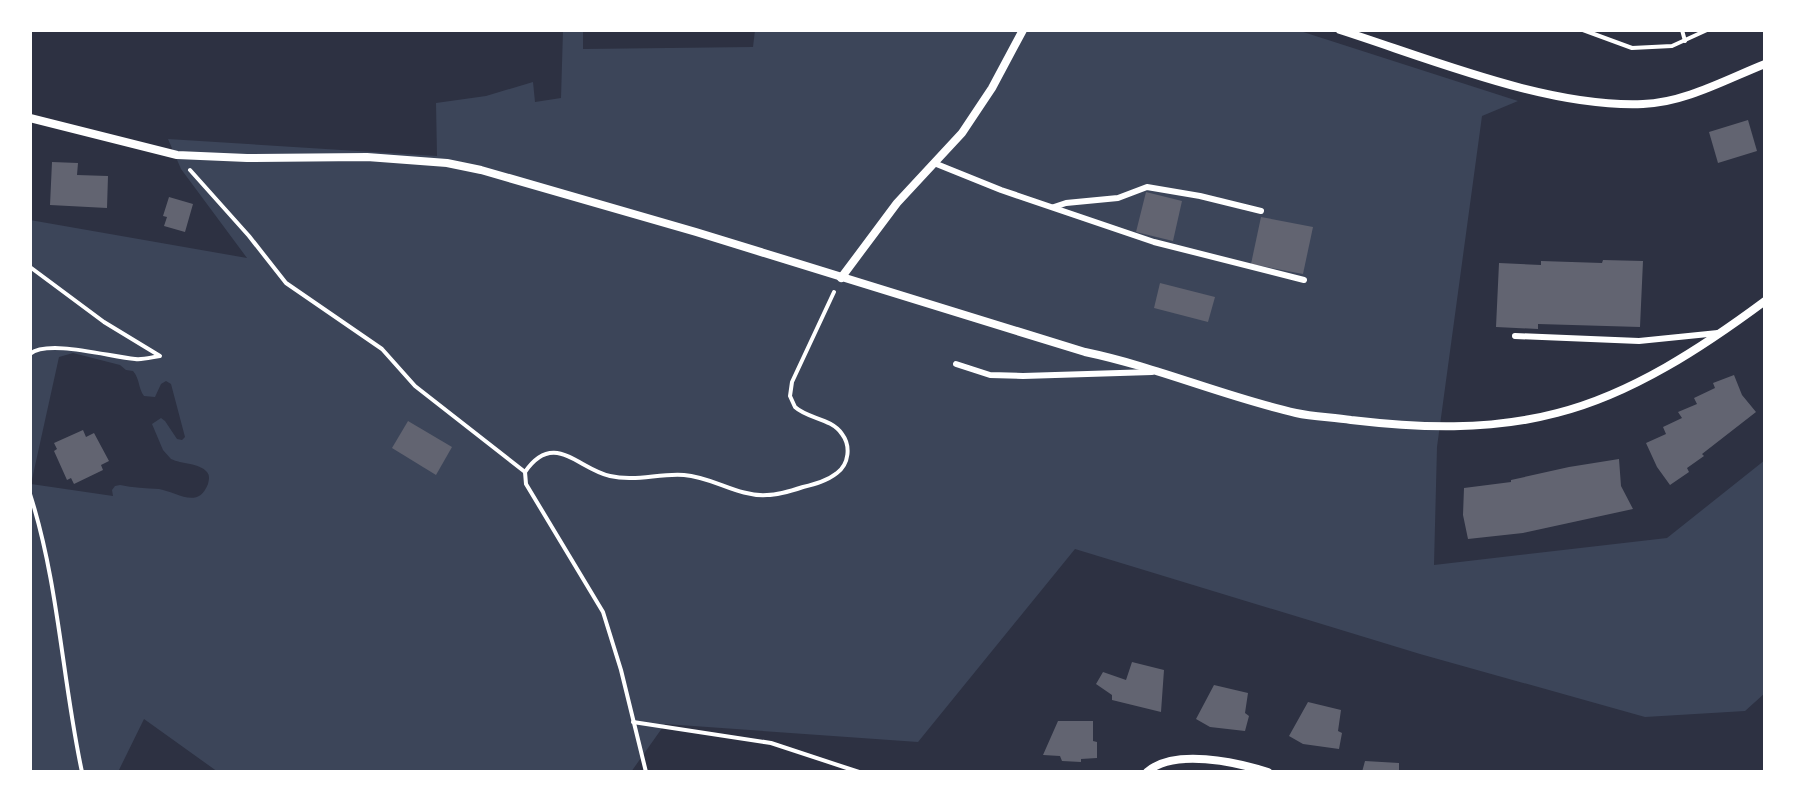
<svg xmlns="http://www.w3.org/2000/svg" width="1795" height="802" font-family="Merriweather,serif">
  <rect width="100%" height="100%" fill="#2d3142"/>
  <path fill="#3c4559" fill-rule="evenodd" d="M563,30l20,1v18l170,-2 2,-17h542l221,71 -36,15 -45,331 -3,118 233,-27 98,-78v233l-20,18 -100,6 -225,-63 -345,-105 -157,193 -253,-18 -34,48h-413l-74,-53 -26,53h-88v-552l217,38 -66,-89 -13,-30 269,17 -1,-53 50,-7 47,-14 2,20 26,-4zM73,353l47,12 6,5 7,1c7,8 5,17 11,25l11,1 6,-13 5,-3 5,3 14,53 -3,3 -5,-1 -12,-18 -4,-3 -9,6 11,26 8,9c10,5 29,4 36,13 3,4 2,7 1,12 -10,26 -31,8 -49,5 -13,-1 -26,-1 -39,-4l-5,1 -3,4 1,6 -82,-12 28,-127z"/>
  <g fill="#626471">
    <polygon points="1748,120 1757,151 1718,163 1709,132"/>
    <polygon points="52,162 78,163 77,175 108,176 107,208 50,205"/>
    <polygon points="1146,192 1182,201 1173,241 1136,232"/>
    <polygon points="169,197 193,204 185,232 164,226 167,217 163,216"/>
    <polygon points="1261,217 1313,227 1303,274 1251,264"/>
    <polygon points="1603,260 1643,261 1640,327 1538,324 1538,329 1496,327 1499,263 1541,265 1541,261 1602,263"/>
    <polygon points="1160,283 1215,297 1208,322 1154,308"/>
    <polygon points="1734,375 1742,395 1756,412 1702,454 1704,456 1687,468 1689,472 1670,485 1657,467 1646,443 1666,434 1663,427 1682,418 1678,412 1697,404 1694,398 1715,388 1713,383"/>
    <polygon points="408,421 452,447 436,475 392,448"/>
    <polygon points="83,430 86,437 94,433 109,461 101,465 103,470 74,484 71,478 67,480 54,451 57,449 54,443"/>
    <polygon points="1619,459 1621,486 1633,509 1523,533 1468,539 1463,515 1464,488 1511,482 1511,480 1569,467"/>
    <polygon points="1132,662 1164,670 1161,712 1112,700 1112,695 1096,684 1103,672 1126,680"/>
    <polygon points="1214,685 1248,693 1245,713 1249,716 1245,731 1210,727 1196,719"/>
    <polygon points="1308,702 1341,710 1338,731 1342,733 1339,749 1303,744 1289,736"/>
    <polygon points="1058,721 1093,721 1093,741 1097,742 1097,758 1081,759 1081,762 1062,761 1060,756 1043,755"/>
    <polygon points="1365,761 1399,763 1399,772 1362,772"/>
  </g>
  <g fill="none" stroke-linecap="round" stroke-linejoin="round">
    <g stroke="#fff" stroke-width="4">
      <polyline points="1583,30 1632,48 1672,46 1707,30"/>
      <polyline points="1682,30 1685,41"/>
      <polyline points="190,170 249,236 286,283 382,349 415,386 525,472 526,484 603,612 621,670 646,772"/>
      <path d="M30,267l74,55 56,34c-8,1 -16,4 -25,3 -25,-2 -87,-20 -105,-5"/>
      <path d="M525,472c29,-42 53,-3 85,4 25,6 49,-3 74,-1 29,2 54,22 83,20 12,0 24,-4 36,-8 12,-3 24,-6 34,-14 12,-9 14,-27 5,-39 -11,-16 -34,-15 -47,-27l-5,-11 2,-14 42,-90"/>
      <path d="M30,494c29,91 32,185 52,278"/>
      <polyline points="633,722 771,743 859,772"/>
    </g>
    <g stroke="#fff" stroke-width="6">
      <polyline points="934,163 1001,190 1154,242 1304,280"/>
      <polyline points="1054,207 1066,203 1118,198 1147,187 1200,196 1261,211"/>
      <polyline points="1515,336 1639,341 1718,333"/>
      <polyline points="956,364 990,375 1023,376 1152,372"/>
    </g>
    <g stroke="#fff" stroke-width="8">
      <path d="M1340,30c91,29 209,78 303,74 41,-1 84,-25 122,-40"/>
      <path d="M30,118l147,37 70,3 120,-1 80,6 34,7 215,62 389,120c72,15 140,45 211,61 18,4 37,4 55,7 68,8 138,11 206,-7 75,-19 146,-66 208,-112"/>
      <polyline points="841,278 897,203 962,133 992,88 1023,30"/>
      <path d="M1147,772c27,-24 89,-10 121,0"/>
    </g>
  </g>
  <rect width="1795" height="802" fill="none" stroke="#ffffff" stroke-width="64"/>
</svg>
